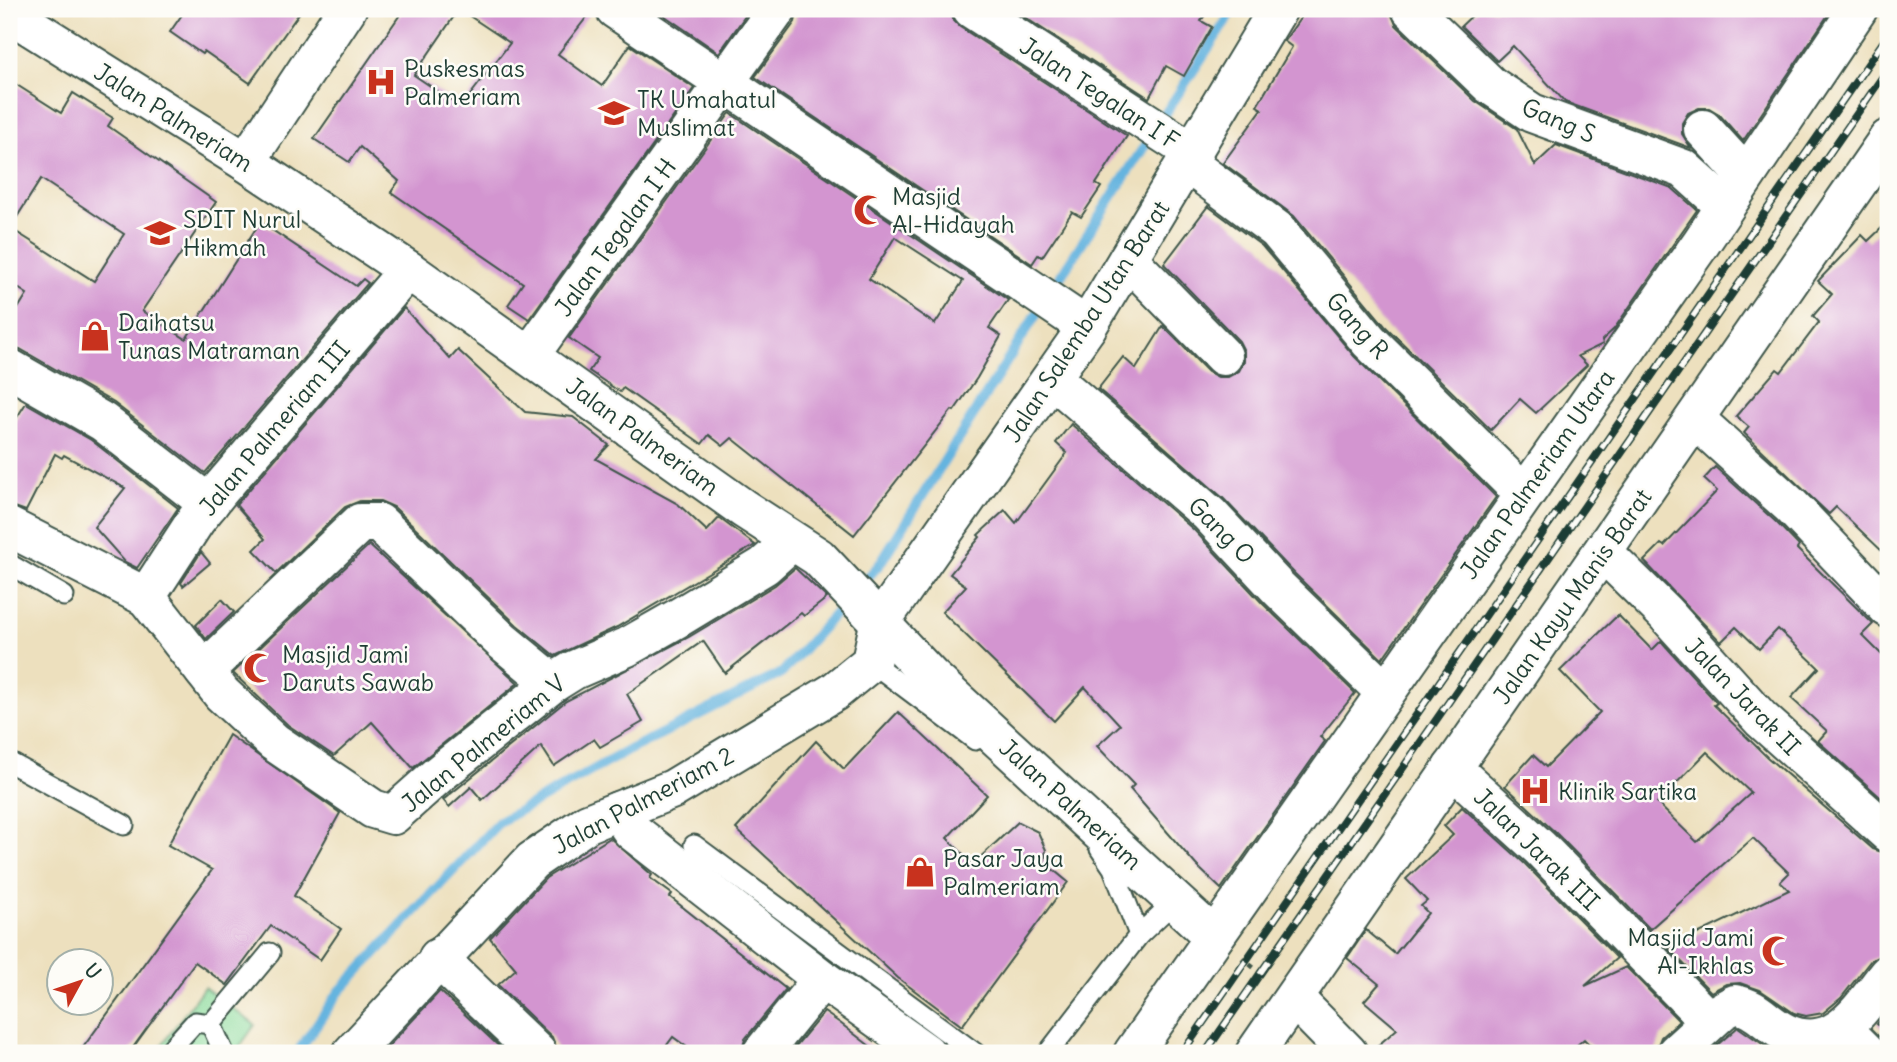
<svg xmlns="http://www.w3.org/2000/svg" width="1897" height="1062" font-family="Delius,sans-serif">
  <rect width="100%" height="100%" fill="#fdfcf7"/>
  <filter id="ink" filterUnits="userSpaceOnUse"><feTurbulence type="fractalNoise" baseFrequency=".0143" numOctaves="2"/><feDisplacementMap in="SourceGraphic" scale="14" xChannelSelector="R" yChannelSelector="G"/><feConvolveMatrix kernelMatrix="1 2 1 2 8 2 1 2 1" color-interpolation-filters="sRGB"/></filter>
  <filter id="wash" filterUnits="userSpaceOnUse"><feTurbulence type="fractalNoise" baseFrequency=".00686" numOctaves="4" result="noise"/><feDisplacementMap in="SourceGraphic" scale="28" xChannelSelector="R" yChannelSelector="G"/><feGaussianBlur stdDeviation="1.57" result="paint"/><feColorMatrix in="noise" values="0 0 0 0 0 0 0 0 0 0 0 0 0 0 0 0 0 1.4 0 .05"/><feComposite in="paint" operator="in"/></filter>
  <g filter="url(#wash)">
    <rect width="100%" height="100%" fill="#ede0be"/>
    <polygon fill="#88da9a" stroke="#548c67" stroke-width="2" points="204,987 255,1025 235,1053 156,1053"/>
    <g fill="none" stroke-linecap="round" stroke-linejoin="round">
      <g stroke="#65b4df" stroke-width="10">
        <polyline points="1159,123 1234,9"/>
        <polyline points="1049,294 1151,136"/>
        <polyline points="859,587 879,565 1041,307"/>
        <polyline points="297,1053 339,992 499,822 629,750 782,673 849,598"/>
      </g>
    </g>
    <g id="blocks">
      <g fill="#d395d0" fill-rule="evenodd">
        <polygon points="186,9 302,9 250,83 204,51 202,54 170,32"/>
        <path d="M404,9h189l-35,45 44,32 28,-41 64,43 -165,231 -21,-14 15,-22 -132,-91 8,-11 -39,-34 -11,15 -35,-23zM459,9l51,34 -49,64 -47,-32z"/>
        <polygon points="655,9 750,9 719,53"/>
        <polygon points="798,9 950,9 953,20 960,27 1127,136 1096,184 1101,187 1081,217 1072,212 1042,257 1038,255 1032,264 755,77 795,22"/>
        <polygon points="1012,9 1209,9 1201,21 1212,27 1184,76 1166,66 1149,98"/>
        <polygon points="1307,9 1390,9 1396,25 1475,101 1517,129 1535,165 1556,145 1672,188 1697,210 1614,329 1602,340 1603,344 1578,356 1587,365 1536,413 1520,399 1491,430 1385,326 1294,216 1223,163 1262,109 1257,106 1292,47 1284,41"/>
        <polygon points="1479,9 1832,9 1743,141 1719,114 1709,108 1699,108 1688,113 1682,123 1682,134 1691,148 1565,102 1513,46 1497,61 1461,26"/>
        <path d="M9,80l52,33 12,-20 40,25 -5,8 108,76 -74,109 44,28 74,-117 96,64 7,-7 5,4 -163,190 -91,-70 -94,-54 -11,-3v-23l18,-29 -18,-12zM41,179l83,55 -30,47 -84,-53z"/>
        <path d="M730,113l278,187 -19,28 12,8 -24,42 -23,33 -2,-1 -98,125 -122,-97 -9,8 -14,-11 -7,9 -79,-56 -3,4 -31,-21 9,-13 -29,-20zM895,237l68,44 -28,43 -66,-45z"/>
        <polygon points="1208,206 1262,246 1354,356 1496,497 1382,659 1295,574 1223,498 1098,389 1123,357 1136,369 1163,326 1208,372 1218,377 1228,377 1239,371 1244,361 1244,351 1239,341 1164,264"/>
        <polygon points="1888,222 1888,557 1836,507 1829,514 1744,433 1749,427 1736,416 1777,369 1781,372 1819,322 1813,316 1832,294 1818,281 1862,235 1868,241"/>
        <polygon points="404,308 450,359 458,350 525,412 573,417 609,445 596,459 678,504 707,531 719,518 755,545 617,627 555,656 517,625 394,507 380,501 360,501 345,507 276,573 254,550 265,539 236,505"/>
        <polygon points="26,403 91,440 178,508 137,568 125,562 94,527 125,488 64,455 62,458 55,454 26,511 9,505 9,430"/>
        <polygon points="1071,424 1194,530 1263,604 1355,693 1320,737 1325,741 1221,889 1196,865 1130,789 1134,785 1097,746 1120,725 1085,687 1054,721 942,612 966,586 950,574 980,537 978,535 1005,510 1016,523 1067,453 1056,443"/>
        <polygon points="1715,467 1776,522 1799,546 1797,549 1873,624 1862,635 1888,661 1888,804 1818,741 1827,731 1791,698 1819,668 1778,629 1759,649 1736,627 1721,642 1644,561 1661,544 1664,546 1717,491 1704,479"/>
        <polygon points="369,545 518,683 413,768 372,722 334,756 288,725 233,673"/>
        <polygon points="201,552 210,563 183,586 181,583"/>
        <polygon points="795,568 827,598 804,616 801,613 725,673 703,641 627,694 643,722 600,747 594,739 554,766 541,746 482,800 471,787 449,807 443,800 566,701 689,637 775,585"/>
        <polygon points="222,599 234,612 206,639 196,625"/>
        <path d="M1618,615l34,35 9,-9 56,62 -3,2 53,52 106,92 15,5v99l-17,7 -30,38 -18,15 -17,3 -12,-3 -34,-23 -20,-7 -14,1 -15,8 -43,-44 121,-58 -9,-8 9,-9 -36,-35 -103,91 -94,-96 -51,-47 28,-31 13,12 54,-55 -40,-41zM1707,752l44,41 -54,49 -40,-39z"/>
        <polygon points="898,712 987,795 947,838 973,864 1018,822 1038,832 1046,850 1044,862 1068,882 962,1026 898,978 736,829 816,741 844,769"/>
        <polygon points="229,735 340,813 294,896 341,929 320,960 271,926 227,985 195,962 129,1053 79,1053 212,870 168,845"/>
        <polygon points="1462,807 1525,864 1617,958 1585,986 1626,967 1679,1021 1661,1037 1655,1053 1598,1053 1584,1039 1568,1053 1369,1053 1397,1029 1364,1001 1379,984 1347,958 1366,930 1395,954 1428,913 1421,906 1427,901 1406,879 1453,835 1444,826"/>
        <polygon points="610,838 652,875 650,878 672,894 670,897 786,989 745,1039 741,1053 695,1053 673,1037 661,1053 558,1053 552,1037 498,985 516,969 490,938 546,878"/>
        <polygon points="440,991 506,1053 382,1053"/>
        <polygon points="1888,1010 1888,1033 1877,1024"/>
        <polygon points="824,1012 840,1023 879,1053 790,1053"/>
        <polygon points="1738,1027 1768,1048 1778,1053 1708,1053"/>
      </g>
    </g>
  </g>
  <g filter="url(#ink)">
    <use href="#blocks" fill-opacity="0" stroke="#3e5549" stroke-width="2"/>
    <g fill="none" stroke-linecap="round" stroke-linejoin="round">
      <g stroke="#3e5549" stroke-width="23">
        <g id="service">
          <polyline points="9,564 64,596"/>
          <polyline points="871,662 975,740"/>
          <polyline points="9,762 124,825"/>
          <polyline points="694,845 975,1053"/>
          <polyline points="1139,935 1176,900"/>
          <polyline points="211,1024 270,953"/>
          <polyline points="167,1053 195,1022 211,1024 224,1053"/>
          <polyline points="1048,1053 1139,935 1113,868 1100,849"/>
        </g>
      </g>
      <g stroke="#3e5549" stroke-width="42">
        <g id="minor">
          <polyline points="615,9 1087,327"/>
          <polyline points="972,9 1194,153"/>
          <polyline points="1411,9 1490,85 1532,113 1684,169 1724,205"/>
          <polyline points="9,13 246,162 408,270 744,509 818,557 930,676 1214,937"/>
          <polyline points="1703,129 1745,175"/>
          <polyline points="246,162 347,9"/>
          <polyline points="1187,163 1277,230 1369,341 1524,494"/>
          <polyline points="1128,259 1223,356"/>
          <polyline points="408,270 219,491 196,520 146,597 222,694 274,742 373,809 393,815 439,774 553,683 574,670 627,647 678,618 764,566 792,541"/>
          <polyline points="530,355 777,9"/>
          <polyline points="9,368 103,422 209,504"/>
          <polyline points="1052,378 1209,514 1279,589 1384,691"/>
          <polyline points="1695,419 1791,506 1888,608"/>
          <polyline points="9,527 146,597"/>
          <polyline points="1603,552 1664,612 1761,719 1888,833"/>
          <polyline points="204,671 360,523 379,523 502,641 553,683"/>
          <polyline points="1452,768 1540,848 1709,1021"/>
          <polyline points="618,811 632,831 822,979 926,1053"/>
          <polyline points="438,958 537,1053"/>
          <polyline points="1294,998 1348,1053"/>
          <polyline points="1843,1029 1867,1053"/>
          <polyline points="352,1053 532,861 588,823 673,789 834,692 871,662 879,624 1087,327 1278,9"/>
          <polyline points="762,1053 822,979"/>
          <polyline points="1133,1053 1701,243 1858,9"/>
          <path d="M1676,1053l46,-42 13,-7c21,3 33,21 51,29 50,22 76,-27 102,-59"/>
        </g>
      </g>
      <g stroke="#3e5549" stroke-width="42">
        <polyline id="tertiary" points="1255,1053 1888,139"/>
      </g>
      <polyline stroke="#3e5549" stroke-width="4.5" stroke-dasharray="5 5" stroke-linecap="butt" points="1242,958 1265,977"/>
      <use href="#service" stroke="#fff" stroke-width="19"/>
      <use href="#minor" stroke="#fff" stroke-width="38"/>
      <use href="#tertiary" stroke="#fff" stroke-width="38"/>
      <g stroke="#1f3d34" stroke-width="8">
        <g id="rail">
          <polyline points="1182,1053 1888,35"/>
          <polyline points="1205,1053 1888,69"/>
        </g>
      </g>
      <use href="#rail" stroke="#fdfcf7" stroke-width="5" stroke-dasharray="16" stroke-linecap="butt"/>
    </g>
  </g>
  <defs>
    <g id="hospital-bare" transform="scale(2.415)"><path d="M-5-5h3v3.5h4V-5h3V5h-3V1.5h-4V5h-3Z" fill="#c8321e" stroke="#fdfcf7" stroke-width="2.5" paint-order="stroke"/></g>
    <g id="school-bare" transform="scale(2.415)"><path d="M0-5L7-2L0 1L-7-2ZM-4 1L0 2.5L4 1V4Q0 6-4 4Z" fill="#c8321e" stroke="#fdfcf7" stroke-width="2.5" paint-order="stroke"/></g>
    <g id="mosque-bare" transform="scale(2.415)"><path d="M3.5-4.9A6 6 0 1 0 3.5 4.9A5 5 0 1 1 3.5-4.9Z" fill="#c8321e" stroke="#fdfcf7" stroke-width="2.5" paint-order="stroke"/></g>
    <g id="shop-bare" transform="scale(2.415)"><path d="M-5-2.5h2.3a2.7 3.5 0 0 1 5.4 0H5L5.5 6h-11ZM-1.5-2.5h3a1.5 2.3 0 0 0-3 0Z" fill="#c8321e" stroke="#fdfcf7" stroke-width="2.5" paint-order="stroke"/></g>
  </defs>
  <g fill-rule="evenodd">
    <use href="#hospital-bare" x="381" y="82"/>
    <use href="#school-bare" x="614" y="113"/>
    <use href="#mosque-bare" x="869" y="210"/>
    <use href="#school-bare" x="160" y="233"/>
    <use href="#shop-bare" x="95" y="336"/>
    <use href="#mosque-bare" x="259" y="668"/>
    <use href="#hospital-bare" x="1535" y="791"/>
    <use href="#shop-bare" x="920" y="872"/>
    <use href="#mosque-bare" x="1777" y="951"/>
  </g>
  <g text-anchor="middle" dominant-baseline="central" stroke-width="5" stroke-linejoin="round" paint-order="stroke">
    <g font-size="24" fill="#1f3d34" stroke="#fdfcf7" text-anchor="start">
      <text x="404" y="68">Puskesmas<tspan x="404" dy="28">Palmeriam</tspan></text>
      <text x="637" y="99">TK Umahatul<tspan x="637" dy="28">Muslimat</tspan></text>
      <text x="892" y="196">Masjid<tspan x="892" dy="28">Al-Hidayah</tspan></text>
      <text x="183" y="219">SDIT Nurul<tspan x="183" dy="28">Hikmah</tspan></text>
      <text x="118" y="322">Daihatsu<tspan x="118" dy="28">Tunas Matraman</tspan></text>
      <text x="282" y="654">Masjid Jami<tspan x="282" dy="28">Daruts Sawab</tspan></text>
      <text x="1558" y="791">Klinik Sartika</text>
      <text x="943" y="858">Pasar Jaya<tspan x="943" dy="28">Palmeriam</tspan></text>
      <text x="1754" y="937" text-anchor="end">Masjid Jami<tspan x="1754" dy="28">Al-Ikhlas</tspan></text>
    </g>
    <g font-size="24" fill="#1f3d34" stroke="#fdfcf7">
      <text transform="translate(1100 93) rotate(33)">Jalan Tegalan I F</text>
      <text transform="translate(174 117) rotate(32)">Jalan Palmeriam</text>
      <text transform="translate(1559 120) rotate(23)">Gang S</text>
      <text transform="translate(615 237) rotate(-54)">Jalan Tegalan I H</text>
      <text transform="translate(1086 321) rotate(-57)">Jalan Salemba Utan Barat</text>
      <text transform="translate(1358 325) rotate(48)">Gang R</text>
      <text transform="translate(274 428) rotate(-50)">Jalan Palmeriam III</text>
      <text transform="translate(643 436) rotate(36)">Jalan Palmeriam</text>
      <text transform="translate(1537 474) rotate(-55)">Jalan Palmeriam Utara</text>
      <text transform="translate(1222 530) rotate(45)">Gang O</text>
      <text transform="translate(1572 596) rotate(-55)">Jalan Kayu Manis Barat</text>
      <text transform="translate(1743 696) rotate(46)">Jalan Jarak II</text>
      <text transform="translate(483 743) rotate(-39)">Jalan Palmeriam V</text>
      <text transform="translate(643 800) rotate(-28)">Jalan Palmeriam 2</text>
      <text transform="translate(1071 804) rotate(42)">Jalan Palmeriam</text>
      <text transform="translate(1537 849) rotate(44)">Jalan Jarak III</text>
    </g>
  </g>
  <rect width="1897" height="1062" fill="none" stroke="#fdfcf7" stroke-width="35"/>
  <g transform="translate(80 982) rotate(50)"><circle r="33" fill="#fdfcf7" stroke="#a4b0a9" stroke-width="2"/>
  <path d="M0-5L12 26L0 18L-12 26Z" fill="#c8321e"/>
  <text y="-10" font-size="19" font-weight="bold" text-anchor="middle" fill="#1f3d34">U</text>
  </g>
</svg>
